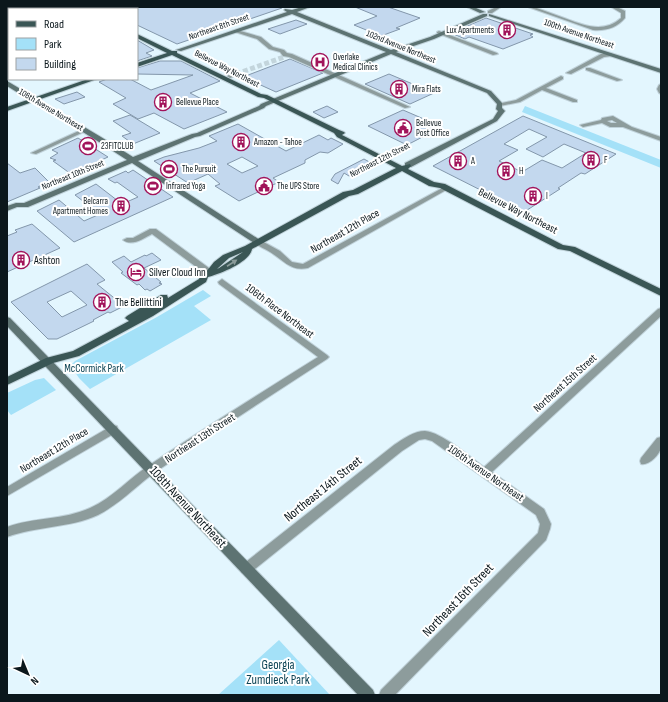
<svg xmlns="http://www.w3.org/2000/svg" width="668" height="702" font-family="'Sofia Sans Condensed',sans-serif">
  <rect width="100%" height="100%" fill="#e3f6fe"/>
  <g fill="#a4e1f8">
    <polygon points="525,106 661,160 661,168 522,112"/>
    <polygon points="203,290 211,296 194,306 211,320 90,389 79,378 72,368 72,364 75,361 157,317"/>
    <polygon points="44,378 56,390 11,415 7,410 7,393 35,380"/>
    <polygon points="279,640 330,695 218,695"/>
  </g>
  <g fill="#c3d8ee" stroke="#8397ab" fill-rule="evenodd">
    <polygon points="137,7 281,7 282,8 177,44 137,25"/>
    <polygon points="355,7 388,7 420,18 396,28 400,29 381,36 354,25 377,16"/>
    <polygon points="486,18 533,34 530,35 533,37 503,49 469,37 465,39 451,33"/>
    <polygon points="296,20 307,24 280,34 268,29"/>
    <polygon points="137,40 154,50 146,53 152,56 137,61"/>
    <polygon points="290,59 323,73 276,92 243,77"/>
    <polygon points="160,61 181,61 220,81 190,93 227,112 184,129 154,113 138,119 113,104 126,98 99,82 107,79 130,79 151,90 193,75 137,74 137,68"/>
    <polygon points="389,74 434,93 410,104 365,84"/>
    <polygon points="77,92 85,97 64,104 55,99"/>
    <polygon points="327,106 338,112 324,118 313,112"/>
    <polygon points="403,110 440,126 434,129 436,130 407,145 368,126"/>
    <polygon points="130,115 160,133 133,144 122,136 131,133 113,121"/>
    <path d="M523,116l93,38 -31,20 -4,-1 -23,15 2,1 -36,23 -91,-46zM529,129l18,8 -21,12 17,8 21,-13 22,9 -24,15 -20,-8 -20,12 -23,-11 19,-11 -14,-6z"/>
    <path d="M238,124l48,27 33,-16 9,5 3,-2 12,6 -15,9 -8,-1 -15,8v3l-32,15 6,4 -40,19 -24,-15 5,-2 -12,-10 -20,9 -34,-22 10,-4 35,-9 18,-7 -8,-5zM242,157l16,9 -16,7 -15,-9z"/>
    <polygon points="78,138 108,157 71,174 53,161 56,160 50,158 58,153 52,150"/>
    <polygon points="364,159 373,164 349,176 344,173 338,184 331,180 335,174"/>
    <polygon points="7,163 20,173 35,168 49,182 41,184 42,185 38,187 40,188 7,202"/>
    <polygon points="133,170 173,197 74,242 37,211 59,200 84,221 100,214 75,195 96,184 122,204 138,197 117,182 115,183 108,179 126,171 128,173"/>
    <polygon points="32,224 60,248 7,272 7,236 17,232 15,230"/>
    <polygon points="152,253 161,260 144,268 161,282 159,283 162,284 150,291 147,289 145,290 139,284 137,285 121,273 123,272 112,262 124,256 131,262 145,255 146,256"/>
    <path d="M87,264l18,16 -8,4 27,22 -14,7 -2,-1 -15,8 1,1 -37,18h-9l-37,-37zM71,291l16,14 -25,12 -15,-15z"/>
  </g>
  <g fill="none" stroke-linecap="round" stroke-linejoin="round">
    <polyline stroke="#c3d5dc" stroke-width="5" stroke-dasharray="5 2.5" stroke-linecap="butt" points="236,74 284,57"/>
    <g stroke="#c0d2da" stroke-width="2">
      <g id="street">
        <polygon points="496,7 501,7 492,13 488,13 488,11"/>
        <path d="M528,7h6c11,4 22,8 33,12 19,7 37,14 54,-1v-5l-10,-6h6l8,4v7c-8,10 -20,13 -32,12z"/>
        <polygon points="237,30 261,37 273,47 284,50 287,53 292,54 410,107 405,108 289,57 283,56 280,52 269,49 257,39 235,32 235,31"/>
        <polygon points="9,31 9,35 7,36 7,32"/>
        <polygon points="439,31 497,53 498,54 493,55 437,33 437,32"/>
        <polygon points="610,53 612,54 612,56 604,57 571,74 566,73 601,54"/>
        <polygon points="586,68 590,68 622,80 617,81 586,70"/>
        <polygon points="236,72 238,73 238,75 230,78 227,76"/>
        <polygon points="561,76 563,77 563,79 546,88 577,100 577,102 573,102 542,90 520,102 500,106 497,104 516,100"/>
        <polygon points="661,84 661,94 659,93 657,89 659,85"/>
        <path d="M613,116l19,11 29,10v4l-38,-14h-13l-8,-4 -19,4 -3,-2 21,-5 1,-2zM612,120l5,3h-6l-4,-2z"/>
        <polygon points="83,129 88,130 36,154 31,153"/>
        <path d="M446,186l3,2 -1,1 -140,79c-17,4 -25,-8 -38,-16 -5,-3 -12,-6 -17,-10l4,-2h3l20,11 12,11 11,2z"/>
        <path d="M150,229h6l57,42 1,2 -1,2h-6l-55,-41c-8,4 -20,13 -29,6l4,-2h6z"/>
        <path d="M222,279l105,76 2,2 -2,2c-57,37 -114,74 -170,112 -20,14 -37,33 -59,44 -28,13 -61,11 -91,22v-10c27,-10 57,-7 83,-19 23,-10 40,-31 61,-44 55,-37 111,-72 167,-107l-99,-73 -1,-2z"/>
        <path d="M661,308v8l-169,156 52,37 7,15 -1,5 -4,11 -151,155h-16l2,-5 157,-157 2,-9 -4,-9 -104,-74 -7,-2 -6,1 -17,11 -152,122 -4,1 -4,-1 -2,-4 2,-4 152,-120c9,-6 20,-14 31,-14 16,1 45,26 59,36l174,-158z"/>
        <polygon points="113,425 117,426 118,429 117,432 7,496 7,487"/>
        <path d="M661,437c0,3 1,8 0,11 -2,7 -12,18 -20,16l-1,-3 1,-3 16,-20z"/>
      </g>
    </g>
    <g stroke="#c0d2da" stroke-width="2">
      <g id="secondary">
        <path d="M302,7h8l-13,5 94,38 39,-13 53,-23h4v2l-53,23 -38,13 95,39 11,12v5l3,3 -8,10 -86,46h-6v-4l88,-44 5,-8 -2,-2 1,-5 -10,-11 -96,-39 -125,52 -2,2 -64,28 -5,1 -57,24 122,79 1,2 -4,3 -125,-82 -104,44h-11l-10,4v-5l9,-3h8l103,-43c-39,-26 -80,-49 -120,-74v-5l94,56 32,20 59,-23 5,-1 62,-27 2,-2 125,-52 -94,-38 -111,37 -5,-1 111,-38 -3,-2 1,-1 7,1z"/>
        <polygon points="467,7 474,7 485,12 480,13"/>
        <polygon points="489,14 661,69 661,73 489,16"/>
        <polygon points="7,317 10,318 373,690 375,695 358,695 7,326"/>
      </g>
    </g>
    <g stroke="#c0d2da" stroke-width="2">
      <g id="primary">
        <polygon points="76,7 83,7 86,9 79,9"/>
        <polygon points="86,7 94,7 97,9 89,9"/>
        <path d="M137,34l35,17h5v2l84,41 6,1 72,35 5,2 1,1 -3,2 60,31 8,-2 1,2 -3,3 26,13 11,2 118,61 12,2 86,42v7l-91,-45 -12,-2 -118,-61 -11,-2 -27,-15 -44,23 -9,2 -97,53c-2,13 -32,25 -44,28l-2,5 -53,34 -74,40 -26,7 -46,22v-8l39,-19 27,-7 56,-30 -4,-3 2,-2 34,-21h6l1,3 31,-19 2,-5 5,-2 8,-10 9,-7 22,-9 98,-54 10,-2 43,-22 -59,-31 -3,-4 -70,-35 -6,-1 -86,-42 -35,12v-4l30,-10 -30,-15zM243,252l-24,16 -2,1 12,-11z"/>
        <polygon points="88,79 97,79 7,111 7,107"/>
      </g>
    </g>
    <use href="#street" fill="#8d9c9c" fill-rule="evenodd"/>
    <use href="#secondary" fill="#5d7372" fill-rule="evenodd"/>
    <use href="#primary" fill="#3a5655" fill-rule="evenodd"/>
  </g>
  <defs><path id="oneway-solid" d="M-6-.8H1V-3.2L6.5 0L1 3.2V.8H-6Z"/></defs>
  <use fill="#899a99" href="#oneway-solid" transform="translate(232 263) rotate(-33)"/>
  <defs>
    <g id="building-ring" transform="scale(0.9)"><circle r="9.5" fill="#fff" stroke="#a1135a" stroke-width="1.5"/><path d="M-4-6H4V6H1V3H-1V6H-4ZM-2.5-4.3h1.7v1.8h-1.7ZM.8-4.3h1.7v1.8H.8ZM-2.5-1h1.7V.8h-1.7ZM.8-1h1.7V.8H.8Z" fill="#a1135a"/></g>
    <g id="hospital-ring" transform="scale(0.9)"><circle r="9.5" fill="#fff" stroke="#a1135a" stroke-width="1.5"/><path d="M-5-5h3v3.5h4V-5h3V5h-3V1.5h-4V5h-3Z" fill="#a1135a"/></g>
    <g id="civic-ring" transform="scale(0.9)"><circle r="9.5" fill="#fff" stroke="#a1135a" stroke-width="1.5"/><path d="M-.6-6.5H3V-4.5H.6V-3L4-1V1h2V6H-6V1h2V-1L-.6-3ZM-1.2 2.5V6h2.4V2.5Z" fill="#a1135a"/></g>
    <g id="stadium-ring" transform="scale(0.9)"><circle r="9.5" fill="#fff" stroke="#a1135a" stroke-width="1.5"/><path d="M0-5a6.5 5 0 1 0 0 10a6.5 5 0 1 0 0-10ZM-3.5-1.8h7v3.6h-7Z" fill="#a1135a"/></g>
    <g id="hotel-ring" transform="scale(0.9)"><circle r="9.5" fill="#fff" stroke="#a1135a" stroke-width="1.5"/><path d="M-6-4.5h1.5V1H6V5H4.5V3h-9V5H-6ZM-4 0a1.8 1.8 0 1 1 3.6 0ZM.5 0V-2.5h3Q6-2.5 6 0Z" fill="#a1135a"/></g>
  </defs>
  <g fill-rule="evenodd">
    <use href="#building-ring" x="507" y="30"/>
    <use href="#hospital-ring" x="320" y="62"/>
    <use href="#building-ring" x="399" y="89"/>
    <use href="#building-ring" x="163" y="102"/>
    <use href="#civic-ring" x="403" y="128"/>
    <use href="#building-ring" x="241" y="142"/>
    <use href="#stadium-ring" x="88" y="146"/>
    <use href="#building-ring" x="591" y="160"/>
    <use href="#building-ring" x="458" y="161"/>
    <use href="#stadium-ring" x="169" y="169"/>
    <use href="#building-ring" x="506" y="171"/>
    <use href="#stadium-ring" x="153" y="186"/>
    <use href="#civic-ring" x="264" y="186"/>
    <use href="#building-ring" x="533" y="196"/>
    <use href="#building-ring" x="121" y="206"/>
    <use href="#building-ring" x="21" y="260"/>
    <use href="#hotel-ring" x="136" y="272"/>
    <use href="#building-ring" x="102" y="302"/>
  </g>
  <g text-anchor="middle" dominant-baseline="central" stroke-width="4" stroke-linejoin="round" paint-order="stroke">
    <g font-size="9" fill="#0b171c" stroke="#fff">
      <text transform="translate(219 27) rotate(-19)">Northeast 8th Street</text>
      <text transform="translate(579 34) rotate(19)">100th Avenue Northeast</text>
      <text transform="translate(401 47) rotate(22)">102nd Avenue Northeast</text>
      <text transform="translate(227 69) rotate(27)">Bellevue Way Northeast</text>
      <text transform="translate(51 110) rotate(31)">106th Avenue Northeast</text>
      <text transform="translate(380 160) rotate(-27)">Northeast 12th Street</text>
      <text transform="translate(73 175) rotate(-22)">Northeast 10th Street</text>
    </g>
    <g font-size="9" fill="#0b171c" stroke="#fff" text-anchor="start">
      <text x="494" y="30" text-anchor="end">Lux Apartments</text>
      <text x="333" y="57">Overlake<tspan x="333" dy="10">Medical Clinics</tspan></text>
      <text x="412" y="89">Mira Flats</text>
      <text x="176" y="102">Bellevue Place</text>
      <text x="416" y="123">Bellevue<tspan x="416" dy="10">Post Office</tspan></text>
      <text x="254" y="142">Amazon - Tahoe</text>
      <text x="101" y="146">23FITCLUB</text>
      <text x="604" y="160">F</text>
      <text x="471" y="161">A</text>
      <text x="182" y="169">The Pursuit</text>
      <text x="519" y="171">H</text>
      <text x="166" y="186">Infrared Yoga</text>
      <text x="277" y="186">The UPS Store</text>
      <text x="546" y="196">I</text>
      <text x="108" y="201" text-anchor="end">Belcarra<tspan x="108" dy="10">Apartment Homes</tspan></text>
    </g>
    <g font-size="11" fill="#0b171c" stroke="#fff">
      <text transform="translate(518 211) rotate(27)">Bellevue Way Northeast</text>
      <text transform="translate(345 231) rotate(-30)">Northeast 12th Place</text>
      <text transform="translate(280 311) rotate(37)">106th Place Northeast</text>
      <text transform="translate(565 383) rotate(-42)">Northeast 15th Street</text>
      <text transform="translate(200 438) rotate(-33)">Northeast 13th Street</text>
      <text transform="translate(54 450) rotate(-31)">Northeast 12th Place</text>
      <text transform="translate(486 473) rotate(35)">106th Avenue Northeast</text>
    </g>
    <g font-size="11" fill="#0b171c" stroke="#fff" text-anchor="start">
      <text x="34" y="260">Ashton</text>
      <text x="149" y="272">Silver Cloud Inn</text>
      <text x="115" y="302">The Bellittini</text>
    </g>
    <g font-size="11" fill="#0c4354" stroke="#fff">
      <text x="94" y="368">McCormick Park</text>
    </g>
    <g font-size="13" fill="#0b171c" stroke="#fff">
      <text transform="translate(323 489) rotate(-39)">Northeast 14th Street</text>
      <text transform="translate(188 507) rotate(47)">108th Avenue Northeast</text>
      <text transform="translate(458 600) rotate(-46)">Northeast 16th Street</text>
    </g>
    <g font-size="13" fill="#0c4354" stroke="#fff">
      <text x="278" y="665">Georgia<tspan x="278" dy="15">Zumdieck Park</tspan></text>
    </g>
  </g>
  <rect width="668" height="702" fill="none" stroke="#0b171c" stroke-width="16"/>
  <rect x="8" y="8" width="130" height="72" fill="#ffffff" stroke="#9da2a4"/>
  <rect x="16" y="21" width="20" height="6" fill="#3a5655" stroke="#9da2a4"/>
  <text x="44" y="28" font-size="12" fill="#0b171c">Road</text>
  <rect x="16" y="38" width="20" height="12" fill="#a4e1f8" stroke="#9da2a4"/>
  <text x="44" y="48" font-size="12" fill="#0b171c">Park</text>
  <rect x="16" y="58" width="20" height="12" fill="#c3d8ee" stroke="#9da2a4"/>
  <text x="44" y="68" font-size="12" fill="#0b171c">Building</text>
  <g transform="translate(28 674) rotate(136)" stroke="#ffffff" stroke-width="3" paint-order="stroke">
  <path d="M0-3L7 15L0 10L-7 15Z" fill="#0b171c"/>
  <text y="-6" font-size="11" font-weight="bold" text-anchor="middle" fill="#0b171c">N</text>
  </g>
</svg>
